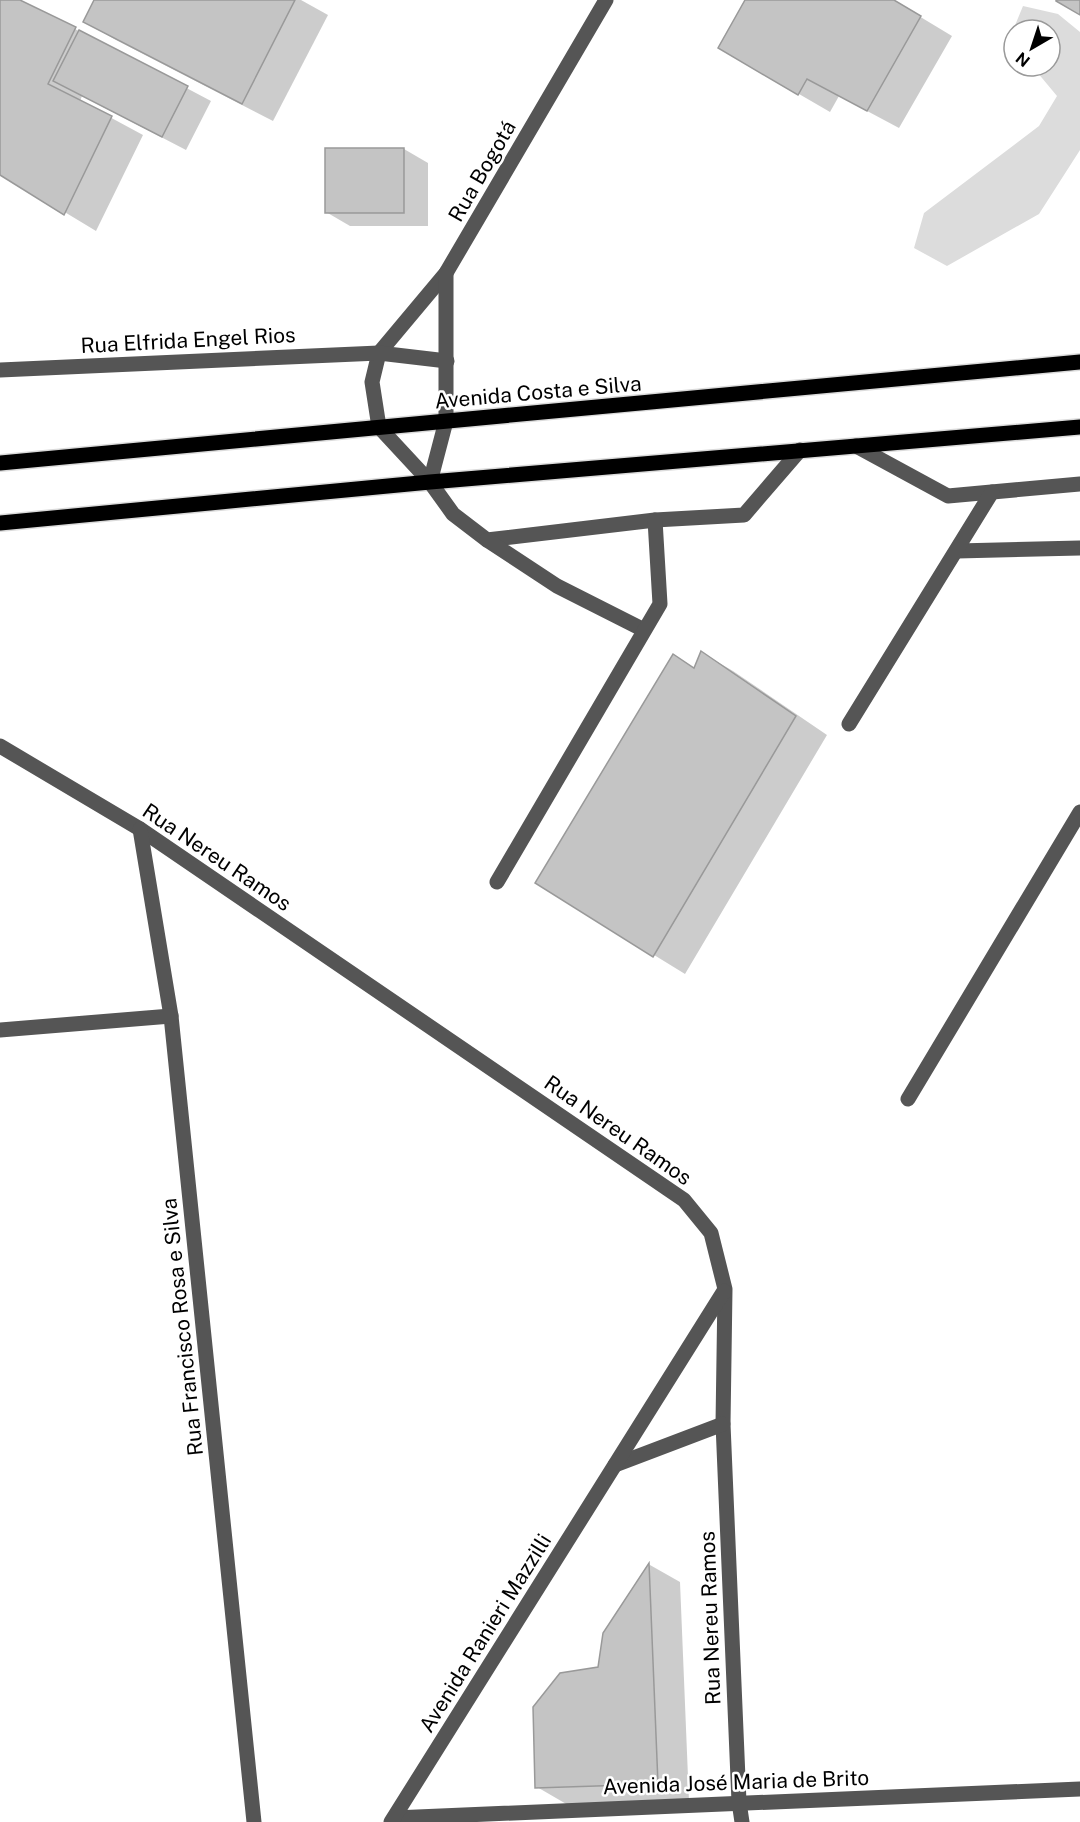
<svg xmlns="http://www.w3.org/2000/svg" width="1080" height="1822" font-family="'Public Sans',sans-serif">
  <rect width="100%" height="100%" fill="#fff"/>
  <polygon fill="#dcdcdc" points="1023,6 1058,14 1080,32 1080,150 1039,214 947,266 914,248 924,213 1039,126 1057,96 1032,66 1050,66 1050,30 1014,30 1014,46 1009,40"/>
  <g fill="#0003">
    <polygon points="0,0 17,0 75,29 211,101 186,150 82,96 80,101 143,135 96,231 0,173"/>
    <polygon points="96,0 301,0 328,15 273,121 116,40 85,22"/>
    <polygon points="747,0 895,0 894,1 952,36 899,128 839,96 830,112 720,48"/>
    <polygon points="404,149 428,163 428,226 350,226 326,212"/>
    <polygon points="702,653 733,671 827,735 685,974 537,883 696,669"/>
    <polygon points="650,1565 680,1582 689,1801 568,1805 537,1787 599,1668 604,1634"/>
  </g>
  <g fill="#c4c4c4" stroke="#999" stroke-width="1.5">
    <polygon points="0,0 20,0 76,27 48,84 112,116 64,215 0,175"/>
    <polygon points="94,0 295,0 242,104 83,22"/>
    <polygon points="745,0 894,0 921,16 867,111 807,79 798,95 718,48"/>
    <polygon points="1056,0 1080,0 1080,15 1056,1"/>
    <polygon points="79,30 188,86 162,137 53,81"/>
    <rect x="325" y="148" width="79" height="65"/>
    <polygon points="701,651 796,716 653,957 535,883 673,654 694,668"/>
    <polygon points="649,1563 658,1784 535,1788 533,1707 560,1673 598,1667 603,1633"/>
  </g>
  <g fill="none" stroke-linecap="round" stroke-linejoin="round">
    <g stroke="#dbdbdb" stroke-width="18">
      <g id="major">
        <path d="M0,463c360,-35 720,-67 1080,-101"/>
        <polyline points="0,523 430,482 1080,427"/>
      </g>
    </g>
    <g stroke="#555" stroke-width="15">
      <polyline points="606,0 446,273 379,353 372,382 379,427 430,482 453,514 487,540 655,520 744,515 800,450"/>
      <polyline points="0,370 379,353 447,361"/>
      <polyline points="856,446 948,496 1080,484"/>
      <polyline points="430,482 446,421 446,273"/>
      <polyline points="487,540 557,586 644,630"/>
      <polyline points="957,551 1080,548"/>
      <polyline points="849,724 992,492"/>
      <polyline points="0,746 140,829 684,1200 711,1233 725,1289 723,1424 739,1802 742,1822"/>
      <polyline points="140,829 171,1016 254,1822"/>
      <polyline points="497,882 660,604 655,520"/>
      <polyline points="0,1030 171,1016"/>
      <polyline points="908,1099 1080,812"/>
      <polyline points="615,1465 723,1424"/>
      <polyline points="394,1818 1080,1789"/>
      <polyline points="391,1822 724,1291"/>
    </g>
    <use href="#major" stroke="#000" stroke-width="15"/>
  </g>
  <g text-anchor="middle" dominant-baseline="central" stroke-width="5" stroke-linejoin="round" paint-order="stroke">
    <g font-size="21" fill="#000" stroke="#fff">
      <text transform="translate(482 171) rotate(-60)">Rua Bogotá</text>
      <text transform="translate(188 340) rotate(-3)">Rua Elfrida Engel Rios</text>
      <text transform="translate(538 392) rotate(-5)">Avenida Costa e Silva</text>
      <text transform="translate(217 857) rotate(34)">Rua Nereu Ramos</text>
      <text transform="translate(618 1130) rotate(35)">Rua Nereu Ramos</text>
      <text transform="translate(182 1327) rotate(-96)">Rua Francisco Rosa e Silva</text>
      <text transform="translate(710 1618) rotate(-92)">Rua Nereu Ramos</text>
      <text transform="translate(485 1633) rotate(-58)">Avenida Ranieri Mazzilli</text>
      <text transform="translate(736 1782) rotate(-2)">Avenida José Maria de Brito</text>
    </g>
  </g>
  <g transform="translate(1032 48) rotate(219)"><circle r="28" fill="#ffffff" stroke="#999999" stroke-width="1.5"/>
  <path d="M0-4.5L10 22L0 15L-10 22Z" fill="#000000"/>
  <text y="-9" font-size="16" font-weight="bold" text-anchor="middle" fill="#000000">N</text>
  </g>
</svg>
